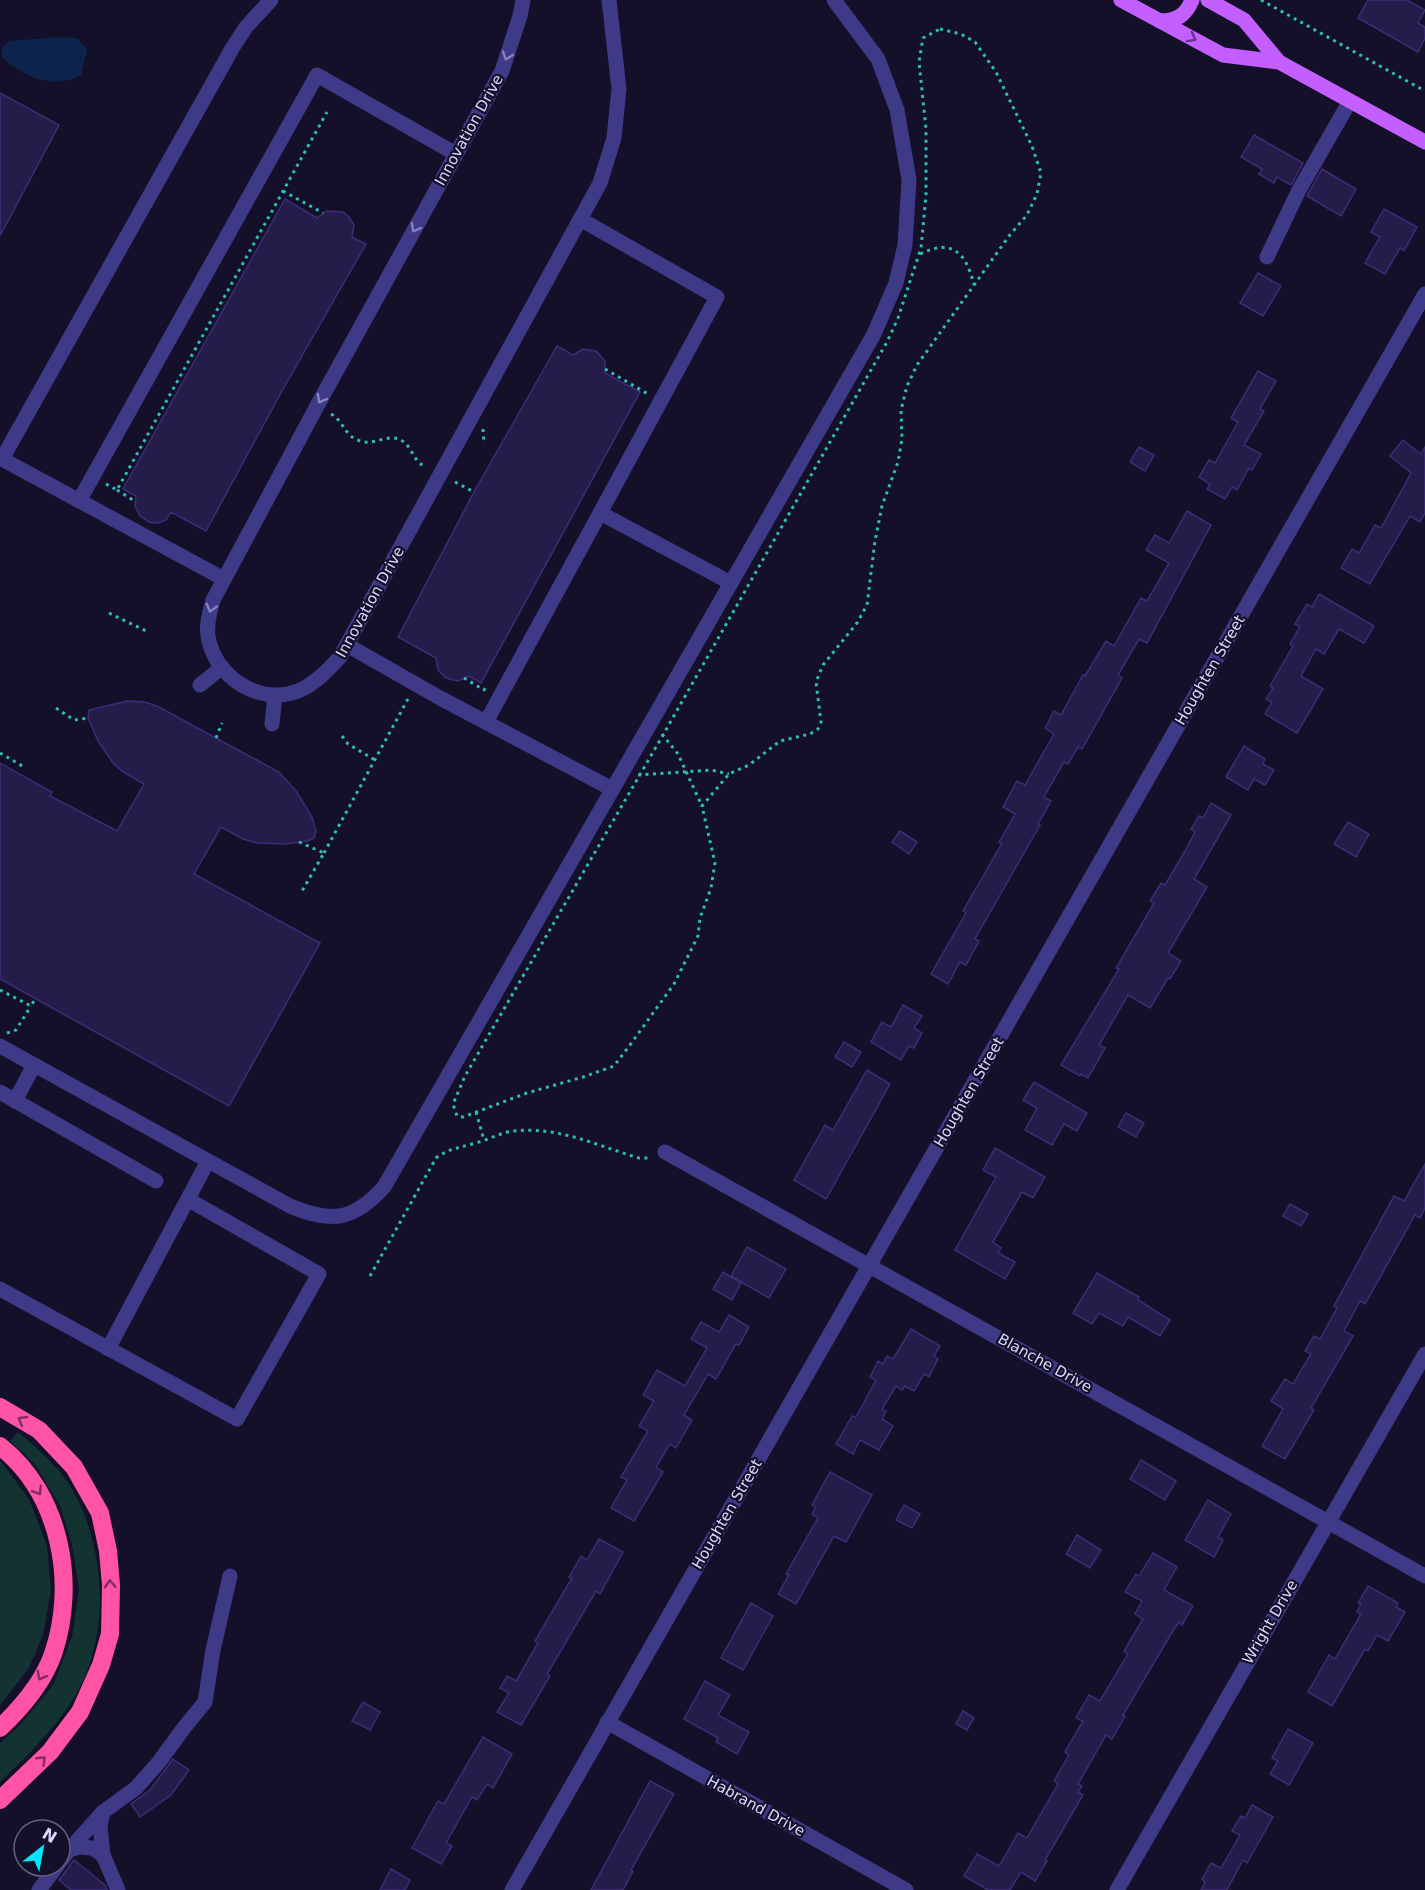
<svg xmlns="http://www.w3.org/2000/svg" width="1425" height="1890" font-family="'DejaVu Sans',sans-serif">
  <rect width="100%" height="100%" fill="#141029"/>
  <g fill="#133332">
    <path d="M18,1432c18,15 44,38 55,59 34,61 38,150 -1,210 -20,31 -45,55 -72,81v-39l20,-18 33,-40 19,-48 7,-47 -7,-46 -12,-38 -26,-43 -24,-22z"/>
    <polygon points="0,1460 29,1499 47,1546 51,1591 43,1635 29,1668 0,1705"/>
  </g>
  <path fill="#0c234c" d="M59,37l18,1 10,11 -6,26c-28,15 -58,2 -79,-18v-10l8,-6z"/>
  <g fill="#251c4a" stroke="#3c2d76" stroke-width="1.5">
    <polygon points="1368,0 1407,0 1425,10 1418,23 1425,27 1425,38 1418,52 1358,18"/>
    <polygon points="0,93 59,125 0,236"/>
    <polygon points="1254,135 1303,163 1291,185 1277,177 1274,183 1259,174 1262,169 1241,157"/>
    <polygon points="1322,169 1356,189 1341,216 1307,196"/>
    <polygon points="285,199 317,218 327,211 343,212 349,217 354,225 352,237 366,244 283,389 206,531 171,512 166,520 158,523 149,522 140,516 135,506 136,496 123,489"/>
    <polygon points="1384,209 1417,227 1404,251 1400,248 1385,274 1365,263 1380,237 1371,232"/>
    <polygon points="1258,273 1281,286 1263,316 1240,303"/>
    <polygon points="557,346 573,355 583,349 596,351 605,361 605,373 640,392 481,683 469,676 458,681 446,678 438,670 436,658 398,637 474,492"/>
    <polygon points="1258,371 1276,381 1260,409 1264,411 1244,445 1261,454 1252,470 1249,468 1237,490 1232,487 1225,499 1207,489 1210,484 1199,477 1209,460 1215,463 1238,422 1231,418"/>
    <polygon points="1403,440 1421,454 1425,447 1425,513 1420,522 1410,516 1370,584 1341,568 1352,549 1359,553 1375,525 1381,528 1411,473 1390,456"/>
    <polygon points="1139,447 1154,455 1145,471 1130,462"/>
    <polygon points="1187,511 1211,525 1147,643 1139,639 1118,675 1122,678 1082,749 1078,747 1068,764 1064,762 1044,797 1051,801 1038,824 1040,825 975,939 979,941 966,965 960,962 948,984 931,974 966,913 963,911 1002,843 999,842 1015,814 1003,807 1017,781 1025,785 1054,734 1045,728 1054,711 1061,715 1083,675 1085,676 1106,641 1114,646 1141,598 1147,601 1169,563 1146,550 1155,535 1169,543"/>
    <polygon points="1319,594 1374,626 1364,643 1339,629 1324,654 1316,649 1301,676 1323,689 1297,733 1265,714 1272,702 1266,699 1273,688 1270,686 1293,646 1290,644 1300,627 1295,624 1307,604 1312,607"/>
    <polygon points="127,701 145,702 157,706 279,772 296,791 312,817 316,831 314,838 308,841 286,844 257,843 243,839 221,827 194,874 320,943 229,1106 0,979 0,763 52,792 50,796 117,831 144,784 123,772 113,763 98,741 88,718 89,710"/>
    <polygon points="1244,746 1265,759 1263,764 1274,770 1265,785 1254,779 1248,790 1226,777"/>
    <polygon points="1211,803 1231,815 1194,879 1207,887 1168,953 1181,961 1170,979 1168,978 1150,1008 1128,995 1099,1045 1105,1048 1088,1078 1081,1074 1080,1076 1061,1065 1119,969 1116,968 1154,903 1150,901 1161,883 1165,885 1185,851 1195,832 1191,829 1199,816 1203,818"/>
    <polygon points="1348,822 1369,834 1356,857 1334,844"/>
    <polygon points="900,831 917,842 909,854 892,842"/>
    <polygon points="903,1005 922,1016 914,1028 922,1033 914,1048 909,1046 901,1060 871,1042 882,1022 891,1027"/>
    <polygon points="844,1042 861,1052 852,1067 835,1057"/>
    <polygon points="867,1070 890,1084 826,1199 794,1180 825,1125 833,1130"/>
    <polygon points="1034,1082 1087,1113 1077,1131 1064,1124 1052,1145 1025,1130 1037,1108 1023,1100"/>
    <polygon points="1126,1113 1144,1123 1136,1137 1118,1127"/>
    <polygon points="995,1148 1045,1177 1033,1198 1022,1192 993,1242 1001,1248 998,1253 1015,1262 1005,1279 955,1250 996,1177 983,1170"/>
    <polygon points="1425,1164 1425,1208 1420,1218 1415,1215 1365,1304 1360,1301 1344,1331 1353,1336 1311,1408 1314,1410 1285,1459 1262,1446 1283,1409 1271,1401 1285,1379 1293,1384 1311,1354 1305,1351 1314,1336 1320,1339 1337,1308 1334,1306 1394,1196 1404,1201"/>
    <polygon points="1290,1204 1308,1214 1301,1226 1283,1216"/>
    <polygon points="747,1247 786,1269 769,1298 731,1276"/>
    <polygon points="723,1272 741,1283 732,1300 713,1289"/>
    <polygon points="1097,1273 1139,1297 1138,1300 1170,1320 1160,1336 1128,1317 1123,1326 1099,1313 1092,1324 1073,1313"/>
    <polygon points="729,1315 749,1327 739,1345 736,1344 716,1379 708,1374 684,1415 692,1420 676,1448 670,1444 656,1467 663,1472 634,1521 611,1508 627,1480 621,1477 648,1431 639,1426 654,1401 643,1395 657,1370 685,1386 707,1348 691,1339 701,1322 719,1332"/>
    <polygon points="911,1329 940,1346 934,1356 938,1359 929,1377 924,1374 914,1391 905,1386 902,1390 896,1386 882,1409 886,1411 882,1419 893,1426 879,1450 860,1440 853,1454 836,1444 852,1416 856,1417 876,1380 870,1377 878,1361 883,1364 887,1356 893,1359"/>
    <polygon points="1141,1460 1176,1481 1165,1500 1130,1479"/>
    <polygon points="830,1472 872,1495 846,1542 834,1536 796,1604 778,1594 789,1575 786,1574 818,1518 812,1514 816,1507 812,1505"/>
    <polygon points="1208,1500 1231,1514 1218,1537 1223,1540 1214,1557 1185,1540"/>
    <polygon points="904,1505 920,1514 912,1528 896,1520"/>
    <polygon points="1077,1535 1101,1550 1090,1568 1066,1554"/>
    <polygon points="599,1539 623,1552 600,1594 596,1591 547,1674 550,1676 521,1725 497,1712 509,1693 500,1688 507,1676 516,1681 538,1643 535,1641 572,1578 569,1577 581,1556 587,1560"/>
    <polygon points="1153,1553 1177,1567 1164,1590 1193,1606 1182,1625 1179,1622 1171,1634 1123,1715 1125,1716 1112,1739 1106,1735 1078,1784 1082,1786 1078,1792 1083,1795 1045,1860 1047,1861 1035,1881 1021,1872 1010,1890 988,1890 964,1876 977,1854 999,1866 1018,1833 1027,1838 1058,1784 1054,1781 1069,1755 1065,1752 1083,1721 1076,1718 1089,1695 1100,1701 1128,1654 1124,1651 1143,1619 1135,1614 1142,1601 1125,1592 1136,1574 1139,1576"/>
    <polygon points="1368,1586 1398,1603 1396,1607 1405,1612 1388,1641 1377,1635 1368,1651 1365,1649 1332,1706 1308,1692 1329,1655 1335,1659 1361,1614 1357,1612 1361,1604 1358,1603"/>
    <polygon points="751,1603 773,1616 743,1670 721,1658"/>
    <polygon points="705,1681 730,1695 718,1715 749,1732 737,1754 716,1742 718,1738 684,1719"/>
    <polygon points="363,1702 380,1712 370,1730 352,1721"/>
    <polygon points="963,1711 974,1718 967,1730 956,1724"/>
    <polygon points="1288,1729 1313,1743 1289,1785 1270,1774 1278,1761 1272,1758"/>
    <polygon points="483,1737 512,1754 493,1788 487,1784 477,1800 472,1797 446,1843 452,1846 441,1864 412,1848 438,1801 444,1804"/>
    <polygon points="173,1759 189,1770 171,1795 140,1817 131,1804 150,1790"/>
    <polygon points="650,1781 674,1794 631,1870 633,1871 623,1890 591,1890"/>
    <polygon points="1252,1805 1273,1817 1247,1863 1243,1860 1227,1890 1201,1890 1205,1882 1202,1879 1211,1863 1221,1868 1240,1835 1232,1831 1241,1816 1245,1818"/>
    <polygon points="74,1860 106,1886 107,1890 71,1890 59,1880"/>
    <polygon points="391,1869 410,1880 405,1890 380,1890"/>
  </g>
  <g fill="none" stroke-linecap="round" stroke-linejoin="round">
    <g stroke="#2ebcb4" stroke-width="3" stroke-dasharray="3 4.5" stroke-linecap="butt">
      <polyline points="1261,0 1425,91"/>
      <polygon points="940,29 961,34 975,42 996,72 1032,146 1041,173 1037,194 1027,215 1009,236 917,365 907,386 901,410 902,439 898,462 882,506 875,541 867,605 857,623 823,665 816,682 821,722 818,729 810,734 780,741 749,765 729,774 702,806 715,863 711,888 700,918 698,936 674,984 630,1045 614,1066 583,1077 527,1093 463,1117 457,1116 453,1104 465,1076 663,735 887,342 898,318 921,248 926,195 926,129 919,62 923,38"/>
      <polyline points="283,191 323,213"/>
      <path d="M920,254c33,-16 46,-1 54,31"/>
      <polyline points="605,369 648,394"/>
      <path d="M331,414c13,7 13,22 29,27 14,5 28,-8 41,-1 12,7 11,21 25,27"/>
      <polyline points="483,429 484,444"/>
      <polyline points="455,482 474,492"/>
      <polyline points="106,484 117,490 327,112"/>
      <polyline points="117,490 136,502"/>
      <polyline points="109,613 146,631"/>
      <polyline points="464,678 484,690 486,687"/>
      <polyline points="56,708 74,720 88,718"/>
      <polyline points="662,734 678,754 702,806"/>
      <polyline points="342,736 348,744 375,760"/>
      <polyline points="216,738 222,723"/>
      <polyline points="0,753 24,767"/>
      <polyline points="638,775 711,770 729,774"/>
      <polyline points="299,842 324,853 302,891"/>
      <polyline points="324,853 408,699"/>
      <polyline points="0,990 31,1006 35,999"/>
      <polyline points="7,1033 16,1030 31,1006"/>
      <polyline points="476,1112 484,1140"/>
      <path d="M370,1276l66,-118c13,-10 27,-11 43,-16 11,-3 23,-10 35,-11 44,-5 84,15 125,27h12"/>
    </g>
    <g stroke="#3e3a88" stroke-width="15">
      <path d="M523,0l-3,16 -18,55 -185,335 -104,194c-3,11 -7,24 -5,36 6,40 50,70 90,55 17,-7 30,-21 42,-34l260,-474 14,-45 5,-49 -10,-89"/>
      <polyline points="580,219 717,297 600,513 731,583 874,334 896,283 905,245 909,180 897,110 878,59 834,0"/>
      <polyline points="1267,257 1299,190 1350,101"/>
      <polyline points="79,501 317,75 456,154"/>
      <polyline points="224,579 2,459 233,47 246,27 271,0"/>
      <polyline points="347,645 440,698 612,789"/>
      <polyline points="200,685 222,667"/>
      <polyline points="486,722 600,513"/>
      <polyline points="272,724 275,695"/>
      <path d="M0,1046l290,160c42,18 64,14 94,-19l347,-604"/>
      <polyline points="0,1092 156,1181"/>
      <polyline points="15,1101 34,1065"/>
      <polyline points="665,1152 1425,1576"/>
      <polyline points="0,1289 237,1419 319,1274 189,1200"/>
      <polyline points="108,1349 208,1161"/>
      <polyline points="607,1722 906,1890"/>
      <polyline points="103,1812 136,1788 159,1762 183,1729 205,1702 213,1650 230,1576"/>
      <polyline points="69,1850 103,1812 100,1826 103,1855"/>
      <polyline points="60,1862 69,1850 80,1847 92,1848 103,1855 118,1890"/>
      <polyline points="39,1890 57,1866"/>
      <polyline points="512,1890 1425,294"/>
      <polyline points="1117,1890 1425,1354"/>
    </g>
    <g stroke="#c45fff" stroke-width="15">
      <polyline points="1121,0 1223,55 1279,62 1425,142"/>
      <polyline points="1208,0 1244,20 1279,62"/>
      <path d="M1160,21c17,0 26,-6 32,-21"/>
    </g>
    <g stroke="#ff53a5" stroke-width="18">
      <polyline points="0,1407 39,1430 74,1467 100,1513 108,1551 111,1585 110,1634 101,1665 80,1712 50,1752 0,1800"/>
      <path d="M0,1446c61,48 77,138 53,208 -10,29 -32,54 -53,74"/>
    </g>
  </g>
  <defs><path id="oneway-chevron" d="M-2-3.5L2.5 0L-2 3.5" fill="none" stroke-width="1.6" stroke-linecap="round" stroke-linejoin="round" transform="scale(1.5)"/></defs>
  <use stroke="#633489" href="#oneway-chevron" transform="translate(1192 38) rotate(29)"/>
  <g stroke="#8581be">
    <use href="#oneway-chevron" transform="translate(507 56) rotate(109)"/>
    <use href="#oneway-chevron" transform="translate(415 228) rotate(119)"/>
    <use href="#oneway-chevron" transform="translate(321 399) rotate(119)"/>
    <use href="#oneway-chevron" transform="translate(211 608) rotate(105)"/>
  </g>
  <g stroke="#7e2e61">
    <use href="#oneway-chevron" transform="translate(22 1420) rotate(-149)"/>
    <use href="#oneway-chevron" transform="translate(38 1491) rotate(58)"/>
    <use href="#oneway-chevron" transform="translate(110 1584) rotate(-92)"/>
    <use href="#oneway-chevron" transform="translate(41 1676) rotate(119)"/>
    <use href="#oneway-chevron" transform="translate(42 1760) rotate(-44)"/>
  </g>
  <g text-anchor="middle" dominant-baseline="central" stroke-width="4.5" stroke-linejoin="round" paint-order="stroke">
    <g font-size="15" fill="#dcd8ff" stroke="#141029">
      <text transform="translate(469 130) rotate(-61)">Innovation Drive</text>
      <text transform="translate(370 602) rotate(-61)">Innovation Drive</text>
      <text transform="translate(1210 670) rotate(-60)">Houghten Street</text>
      <text transform="translate(969 1092) rotate(-60)">Houghten Street</text>
      <text transform="translate(1045 1363) rotate(29)">Blanche Drive</text>
      <text transform="translate(727 1514) rotate(-60)">Houghten Street</text>
      <text transform="translate(1270 1622) rotate(-60)">Wright Drive</text>
      <text transform="translate(756 1806) rotate(29)">Habrand Drive</text>
    </g>
  </g>
  <g transform="translate(42 1848) rotate(31)"><circle r="28" fill="#141029" stroke="#64607f" stroke-width="1.5"/>
  <path d="M0-4.5L10 22L0 15L-10 22Z" fill="#04e5ff"/>
  <text y="-9" font-size="16" font-weight="bold" text-anchor="middle" fill="#dcd8ff">N</text>
  </g>
</svg>
